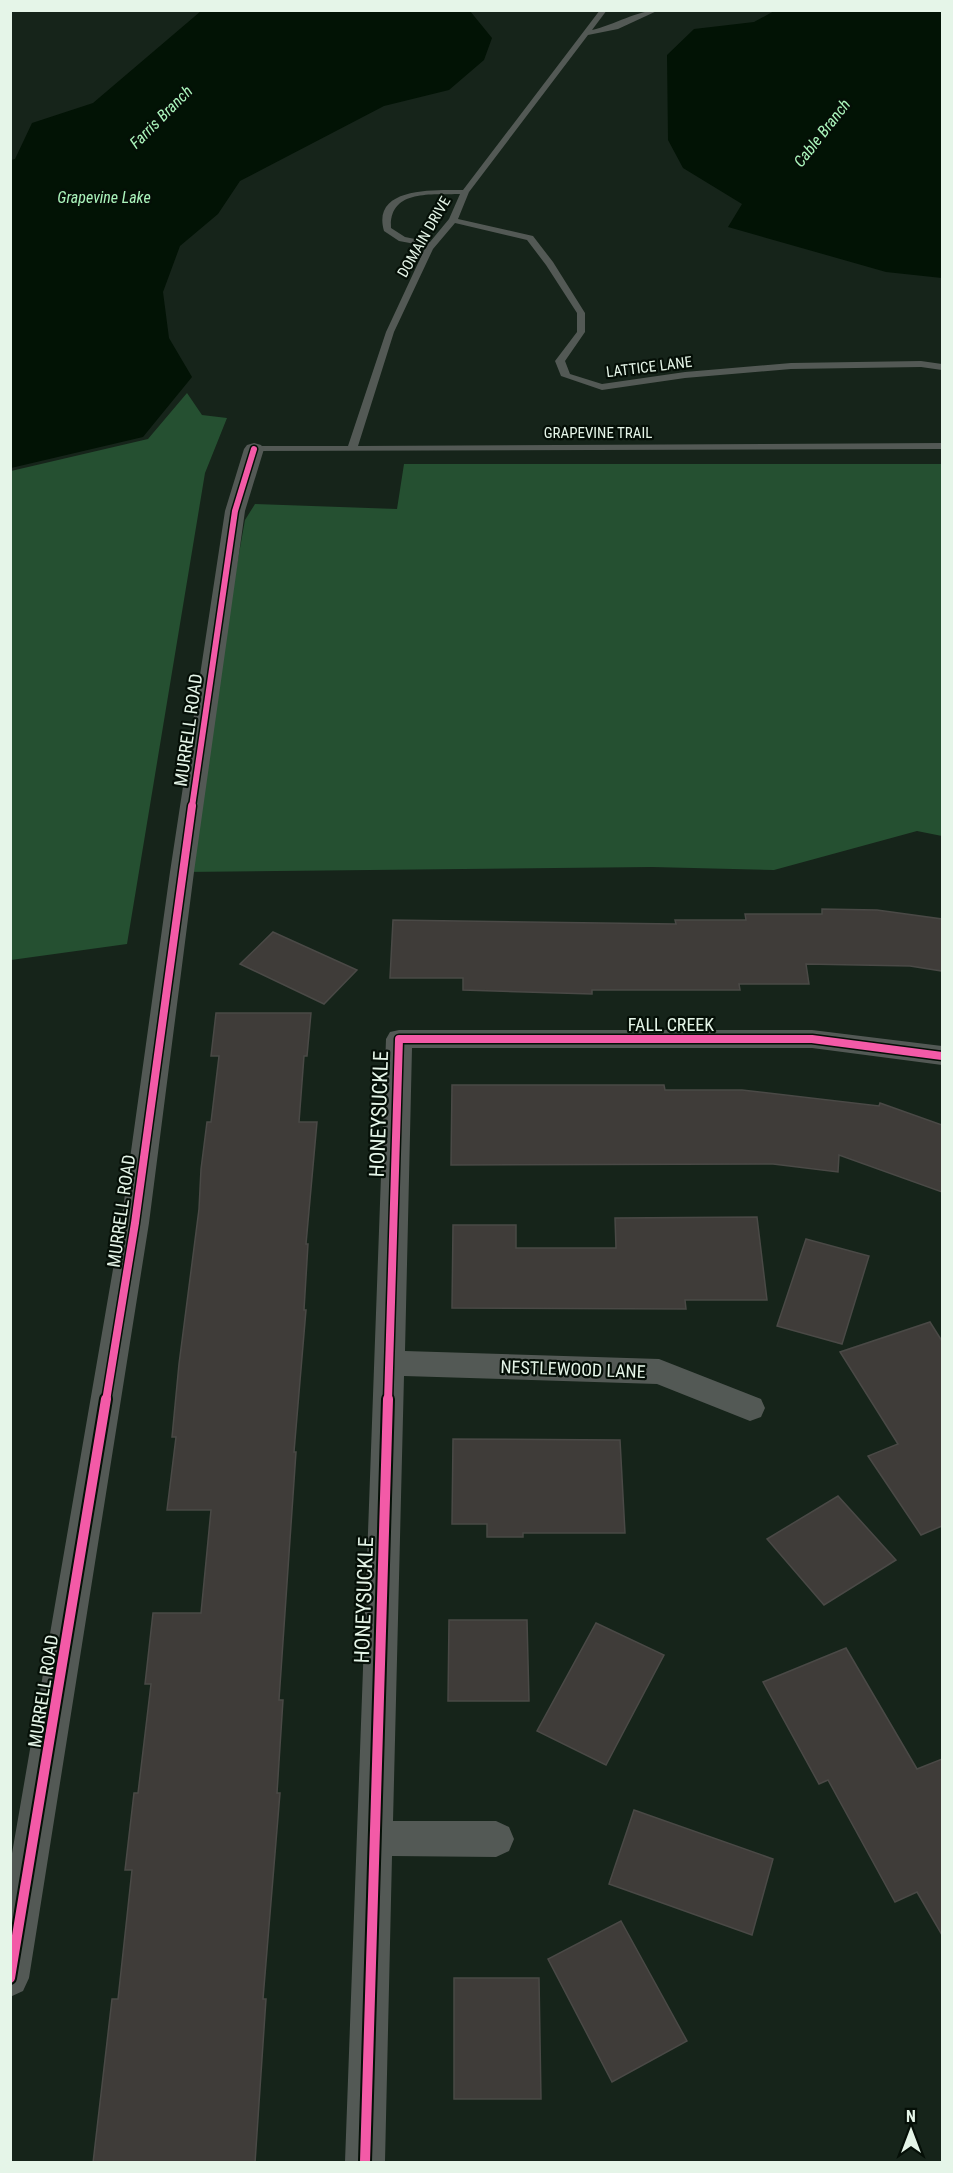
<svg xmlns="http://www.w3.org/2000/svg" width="953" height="2173" font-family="'Roboto Condensed',sans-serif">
  <rect width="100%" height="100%" fill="#16241a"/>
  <g fill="#255031">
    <polygon points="187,393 202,415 227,418 205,473 127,944 11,960 11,471 148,439"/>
    <polygon points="404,464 942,464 942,836 917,831 774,870 652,867 182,872 245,520 255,504 397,509"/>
  </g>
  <g fill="#021305">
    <polygon points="776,10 942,11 942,278 886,272 728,227 742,204 683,168 668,140 667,55 694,29 754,22"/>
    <polygon points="201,11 470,11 492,38 484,60 449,90 384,106 240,181 218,214 180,246 163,292 169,338 192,377 143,437 11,468 11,160 15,159 32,123 93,103"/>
  </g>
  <g fill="#3f3c39" stroke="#4a4946" stroke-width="1.5">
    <polygon points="822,909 877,910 942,919 942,971 910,966 806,964 809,984 739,984 740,990 592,990 592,994 463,990 463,978 390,978 393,920 676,924 675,920 746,920 745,914 822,914"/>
    <polygon points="273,932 357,970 324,1004 240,964"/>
    <polygon points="216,1013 311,1013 307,1056 304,1056 299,1122 317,1122 306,1244 308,1244 304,1310 306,1310 294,1452 296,1452 279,1700 283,1700 277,1793 280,1793 263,1999 266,1999 255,2163 93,2163 112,1999 118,1999 132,1870 125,1870 134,1793 138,1793 151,1684 145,1684 153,1613 201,1613 211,1510 167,1510 176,1437 172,1437 179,1364 199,1209 201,1169 207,1122 211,1122 219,1056 211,1056"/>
    <polygon points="452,1085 664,1085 665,1090 742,1090 879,1106 880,1103 942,1125 942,1192 839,1155 838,1172 773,1164 451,1165"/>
    <polygon points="757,1217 767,1300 685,1300 686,1309 452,1308 453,1225 516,1225 516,1248 616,1248 615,1218"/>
    <polygon points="806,1239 869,1256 842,1344 777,1326"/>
    <polygon points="930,1322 942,1341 942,1526 921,1535 868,1456 898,1444 840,1352"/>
    <polygon points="453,1439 620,1440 625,1533 523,1533 523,1537 487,1537 487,1524 452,1524"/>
    <polygon points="838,1496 896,1560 824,1605 767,1539"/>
    <polygon points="449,1620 527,1620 529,1701 448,1701"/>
    <polygon points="596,1623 664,1655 606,1765 537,1731"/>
    <polygon points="846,1648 917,1769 942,1759 942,1935 917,1892 895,1902 828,1780 819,1784 763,1682"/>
    <polygon points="634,1810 773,1859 752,1935 609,1884"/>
    <polygon points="621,1921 687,2041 612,2082 548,1959"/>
    <polygon points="454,1978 539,1978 541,2099 454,2099"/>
  </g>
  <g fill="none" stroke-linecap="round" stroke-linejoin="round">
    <path fill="#535955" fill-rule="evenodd" d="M600,10h7l-15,20c22,-5 46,-20 67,-20l-41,19 -30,6 -119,157 -11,27 75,17 20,26 32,51v19l-20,29 5,13 32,10 83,-12 106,-9 130,-2 21,3v6l-21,-3 -130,2 -106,9 -83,12 -41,-14 -6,-15 22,-29v-19l-31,-48 -19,-25 -72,-17 -22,26 -39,83 -36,114 584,-3v6l-691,2 -2,-2 5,-3h94l38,-114 40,-86 -27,-5 -15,-10c-13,-45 52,-41 79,-41zM460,194l-11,25 -19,23 -25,-5 -14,-9c-2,-39 40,-33 69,-34z"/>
    <g fill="#535955" fill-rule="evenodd">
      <polygon points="254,443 261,445 264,449 245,511 194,872 149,1223 29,1978 23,1991 10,1997 10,1865 121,1223 170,872 225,511 244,449 247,445"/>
      <polygon points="399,1030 812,1030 942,1046 942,1065 812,1048 412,1048 405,1351 659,1359 761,1399 765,1408 761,1417 750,1421 657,1384 404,1376 393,1821 496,1821 509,1827 514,1839 509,1851 496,1857 392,1856 385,2162 345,2162 386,1039 390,1032"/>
    </g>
    <g stroke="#050f07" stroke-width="9">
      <polyline id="cycleway-far2" points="192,807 235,511 254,449"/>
    </g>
    <g stroke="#050f07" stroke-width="11">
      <g id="cycleway-far1">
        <polyline points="106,1401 135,1223 192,806"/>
        <polyline points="388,1401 399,1039 812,1039 942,1056"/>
      </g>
    </g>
    <g stroke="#050f07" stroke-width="14">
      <g id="cycleway">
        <polyline points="10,1978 106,1399"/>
        <polyline points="365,2162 388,1399"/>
      </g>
    </g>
    <use href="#cycleway-far2" stroke="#f35aa7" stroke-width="6"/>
    <use href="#cycleway-far1" stroke="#f35aa7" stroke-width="8"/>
    <use href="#cycleway" stroke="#f35aa7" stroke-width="10"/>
  </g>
  <g text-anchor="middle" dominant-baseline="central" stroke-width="4.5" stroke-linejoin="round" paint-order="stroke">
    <g font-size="15" fill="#e5f5e8" stroke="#050f07">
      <text transform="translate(424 237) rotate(-60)">DOMAIN DRIVE</text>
      <text transform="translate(649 367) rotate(-7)">LATTICE LANE</text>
      <text x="598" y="433">GRAPEVINE TRAIL</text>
    </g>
    <g font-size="16" font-style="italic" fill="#abf5bc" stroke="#050f07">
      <text transform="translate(161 117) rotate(-45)">Farris Branch</text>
      <text transform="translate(822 133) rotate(-52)">Cable Branch</text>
      <text x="104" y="197">Grapevine Lake</text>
    </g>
    <g font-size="18" fill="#e5f5e8" stroke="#050f07">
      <text transform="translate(188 730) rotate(-82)">MURRELL ROAD</text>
      <text x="671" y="1024">FALL CREEK</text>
      <text transform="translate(121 1211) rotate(-82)">MURRELL ROAD</text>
      <text transform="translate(573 1369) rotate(2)">NESTLEWOOD LANE</text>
      <text transform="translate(43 1691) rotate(-81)">MURRELL ROAD</text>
    </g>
    <g font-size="21" fill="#e5f5e8" stroke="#050f07">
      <text transform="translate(379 1114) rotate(-88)">HONEYSUCKLE</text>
      <text transform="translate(364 1600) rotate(-88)">HONEYSUCKLE</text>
    </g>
  </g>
  <rect width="953" height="2173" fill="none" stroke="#e5f5e8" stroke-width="24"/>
  <g transform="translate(911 2131)" stroke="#050f07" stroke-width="4.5" paint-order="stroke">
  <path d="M0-4.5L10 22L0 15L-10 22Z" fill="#e5f5e8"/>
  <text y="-9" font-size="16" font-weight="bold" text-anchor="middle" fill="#e5f5e8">N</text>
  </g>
</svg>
